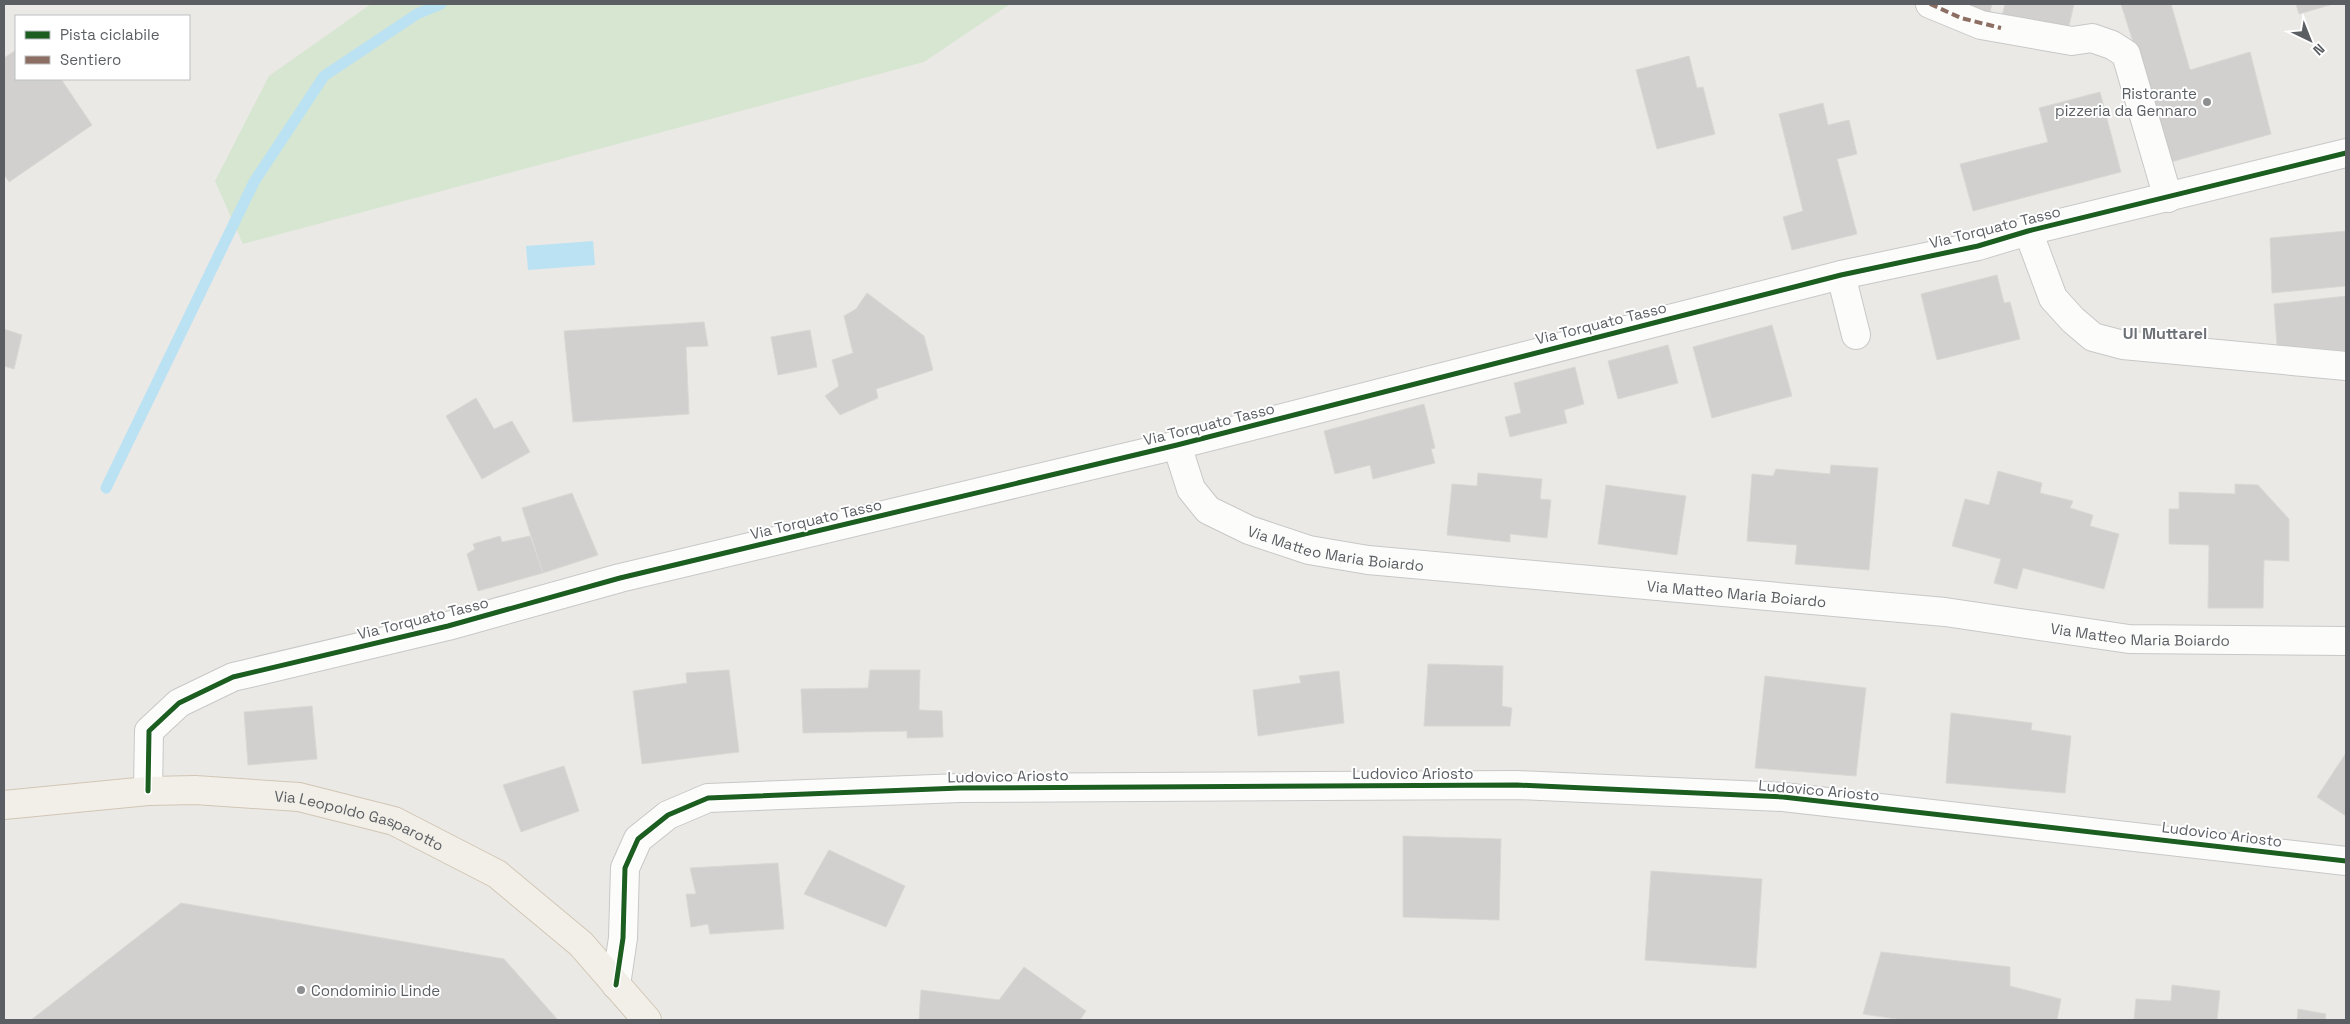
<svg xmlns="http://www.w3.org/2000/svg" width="2350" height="1024" font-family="'Space Grotesk',sans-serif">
  <rect width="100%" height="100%" fill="#ebe9e5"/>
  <polygon fill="#d6e6d1" points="371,4 1010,4 924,62 243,244 215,181 269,76"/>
  <polygon fill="#bbe2f3" points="593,241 595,265 528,270 526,246"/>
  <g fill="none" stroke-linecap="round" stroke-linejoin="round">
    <polyline stroke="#bbe2f3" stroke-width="11" points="106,488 254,182 324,76 417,14 441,4"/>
  </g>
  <g fill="#d1d0ce" stroke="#dad8d4">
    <polygon points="1946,4 1992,4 1990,12"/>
    <polygon points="2005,4 2074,4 2068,30 2002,16"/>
    <polygon points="2121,4 2171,4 2190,70 2250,52 2271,134 2171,162"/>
    <polygon points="2296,4 2333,4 2299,14"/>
    <polygon points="16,50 16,79 61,79 92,125 9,182 4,174 4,58"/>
    <polygon points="1689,56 1697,88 1703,87 1715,134 1657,149 1636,70"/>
    <polygon points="2100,92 2121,172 1973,211 1960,164 2048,142 2039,108"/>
    <polygon points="1823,103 1828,125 1849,120 1857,154 1837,159 1857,234 1792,250 1783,217 1803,211 1779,114"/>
    <polygon points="2346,231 2346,286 2272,293 2270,238"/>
    <polygon points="1997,275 2004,303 2010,302 2020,339 1937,360 1921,294"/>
    <polygon points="867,293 924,336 933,370 876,389 878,398 840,415 825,396 839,386 832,360 853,353 844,316 856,309"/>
    <polygon points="2346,296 2346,351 2277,345 2274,304"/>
    <polygon points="704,322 708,346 686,347 689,414 573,422 564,331"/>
    <polygon points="1772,325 1792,396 1712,418 1693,347"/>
    <polygon points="4,329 22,335 14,369 4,366"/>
    <polygon points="810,330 817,367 778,375 771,337"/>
    <polygon points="1668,345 1678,383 1618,399 1608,361"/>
    <polygon points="1575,367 1584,404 1564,410 1567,423 1510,437 1505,417 1521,413 1514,383"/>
    <polygon points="476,398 494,429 512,421 530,452 482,479 446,416"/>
    <polygon points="1424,404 1435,448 1431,449 1435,463 1373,479 1370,465 1335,474 1324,431"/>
    <polygon points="1831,465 1878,468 1869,570 1795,564 1797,545 1747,541 1752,474 1773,476 1776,469 1830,474"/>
    <polygon points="1998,471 2042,483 2040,493 2073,501 2070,508 2093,515 2090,526 2119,534 2104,589 2023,568 2017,589 1994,583 2001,559 1952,546 1965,499 1989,505"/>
    <polygon points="1478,473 1542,479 1540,499 1551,500 1547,538 1510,534 1510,542 1447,535 1452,484 1477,486"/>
    <polygon points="2235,484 2258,485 2289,519 2289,561 2264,560 2263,608 2208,608 2209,545 2169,544 2169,509 2179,509 2179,492 2235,494"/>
    <polygon points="1606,485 1686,496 1677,555 1598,544"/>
    <polygon points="572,493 598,555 543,573 522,508"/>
    <polygon points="500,536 502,542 530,536 543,573 478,591 467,554 475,549 473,544"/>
    <polygon points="1428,664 1503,666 1502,706 1512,708 1510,726 1424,726"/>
    <polygon points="729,670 739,752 642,764 633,691 687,683 686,673"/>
    <polygon points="870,670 920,670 919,710 942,711 943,737 907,738 907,731 803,733 801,689 868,688"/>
    <polygon points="1339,671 1344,723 1258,736 1253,690 1301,683 1299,676"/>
    <polygon points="1765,676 1866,688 1856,776 1755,768"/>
    <polygon points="312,706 317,759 248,765 244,712"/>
    <polygon points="1951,713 2032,723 2031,730 2071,736 2065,793 1946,783"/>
    <polygon points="2346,753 2346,816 2317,797"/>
    <polygon points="564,766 579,811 521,832 503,785"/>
    <polygon points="1403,836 1501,839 1499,920 1403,917"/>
    <polygon points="829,850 905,886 886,927 804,894"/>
    <polygon points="778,863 784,929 710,934 708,924 691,927 686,894 696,894 690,868"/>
    <polygon points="1651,871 1762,879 1756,968 1645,960"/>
    <polygon points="181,903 504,959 558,1020 31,1020"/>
    <polygon points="1881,952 2010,967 2010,986 2061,999 2057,1020 1903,1020 1863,1014"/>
    <polygon points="1024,967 1086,1011 1080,1020 919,1020 921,990 999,1000"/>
    <polygon points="2172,985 2220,991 2217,1020 2134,1020 2136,999 2171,1001"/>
    <polygon points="2298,1009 2326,1014 2325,1020 2297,1020"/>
  </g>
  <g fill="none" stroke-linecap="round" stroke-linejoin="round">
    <g stroke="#c7c8c7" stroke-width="30">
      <g id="minor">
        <polyline points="1930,4 1981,25 2072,41 2092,38 2112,45 2126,54 2168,198"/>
        <polyline points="2028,231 2053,298 2073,320 2093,337 2123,345 2346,366"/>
        <polyline points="1841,275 1856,335"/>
        <path id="s1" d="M1177,445l14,44 17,21 41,20 60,20 59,10 577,52 184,27 217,2"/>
        <polyline points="148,791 149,731 179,703 233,677 448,626 620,578 1177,445 1841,275 1978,246 2028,231 2346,153"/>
        <polyline points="616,985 623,938 625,868 638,839 668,815 708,798 960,788 1517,785 1783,797 2346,861"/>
      </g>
    </g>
    <g stroke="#d1c6b5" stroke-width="30">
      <g id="major">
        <path id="s2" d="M4,805l144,-14 47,-1 104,7 95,24 103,53 84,70 66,76"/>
      </g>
    </g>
    <use href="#minor" stroke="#fcfcfb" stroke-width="28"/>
    <use href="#major" stroke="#f2efe8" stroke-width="28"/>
    <polyline stroke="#8d6e63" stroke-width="4" stroke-dasharray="8 4" stroke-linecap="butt" points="1930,4 1961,18 2001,28"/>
    <g stroke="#fff" stroke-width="8">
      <g id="cycleway">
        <polyline points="148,791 149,731 179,703 233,677 448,626 620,578 1177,445 1841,275 1978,246 2028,231 2346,153"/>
        <polyline points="616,985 623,938 625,868 638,839 668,815 708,798 960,788 1517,785 1783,797 2346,861"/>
      </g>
    </g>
    <use href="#cycleway" stroke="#1b5e20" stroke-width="5"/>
  </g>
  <g fill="#8d8f90" stroke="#fff" stroke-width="2">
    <circle cx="2207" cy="102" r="5"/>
    <circle cx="301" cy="990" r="5"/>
  </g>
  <g text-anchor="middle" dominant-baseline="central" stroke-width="4" stroke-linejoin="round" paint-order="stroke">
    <g font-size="15" fill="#5b5f63" stroke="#fff" text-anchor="end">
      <text x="2197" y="93">Ristorante<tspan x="2197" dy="17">pizzeria da Gennaro</tspan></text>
      <text x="311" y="990" text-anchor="start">Condominio Linde</text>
    </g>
    <g font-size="15" fill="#5b5f63" stroke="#fff">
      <text transform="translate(1995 227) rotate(-14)">Via Torquato Tasso</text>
      <text transform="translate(1601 323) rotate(-14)">Via Torquato Tasso</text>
      <text transform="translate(1209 424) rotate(-14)">Via Torquato Tasso</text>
      <text transform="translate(816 519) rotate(-13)">Via Torquato Tasso</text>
      <text stroke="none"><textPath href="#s1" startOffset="208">Via Matteo Maria Boiardo</textPath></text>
      <text stroke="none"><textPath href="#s1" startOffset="612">Via Matteo Maria Boiardo</textPath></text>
      <text transform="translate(423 618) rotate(-14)">Via Torquato Tasso</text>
      <text stroke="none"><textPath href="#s1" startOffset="1018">Via Matteo Maria Boiardo</textPath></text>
      <text x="1413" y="773">Ludovico Ariosto</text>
      <text transform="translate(1008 776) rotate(-1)">Ludovico Ariosto</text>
      <text transform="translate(1819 790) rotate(5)">Ludovico Ariosto</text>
      <text stroke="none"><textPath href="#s2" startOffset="360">Via Leopoldo Gasparotto</textPath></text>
      <text transform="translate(2222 834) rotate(7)">Ludovico Ariosto</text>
    </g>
    <g font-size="16" font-weight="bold" fill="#6c7175" stroke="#fff">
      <text x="2165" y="333">Ul Muttarel</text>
    </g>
  </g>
  <rect width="2350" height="1024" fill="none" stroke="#5b5f63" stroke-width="10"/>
  <rect x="15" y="15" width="175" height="65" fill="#ffffff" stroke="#bdbfc1"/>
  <rect x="25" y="31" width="25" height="8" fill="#1b5e20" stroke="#bdbfc1"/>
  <text x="60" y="40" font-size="15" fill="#5b5f63">Pista ciclabile</text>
  <rect x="25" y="56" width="25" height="8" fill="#8d6e63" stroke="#bdbfc1"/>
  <text x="60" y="65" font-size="15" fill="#5b5f63">Sentiero</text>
  <g transform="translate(2310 40) rotate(137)" stroke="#ffffff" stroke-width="4" paint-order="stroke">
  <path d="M0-4L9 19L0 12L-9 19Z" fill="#5b5f63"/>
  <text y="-8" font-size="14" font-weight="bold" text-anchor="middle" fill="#5b5f63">N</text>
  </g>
</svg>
